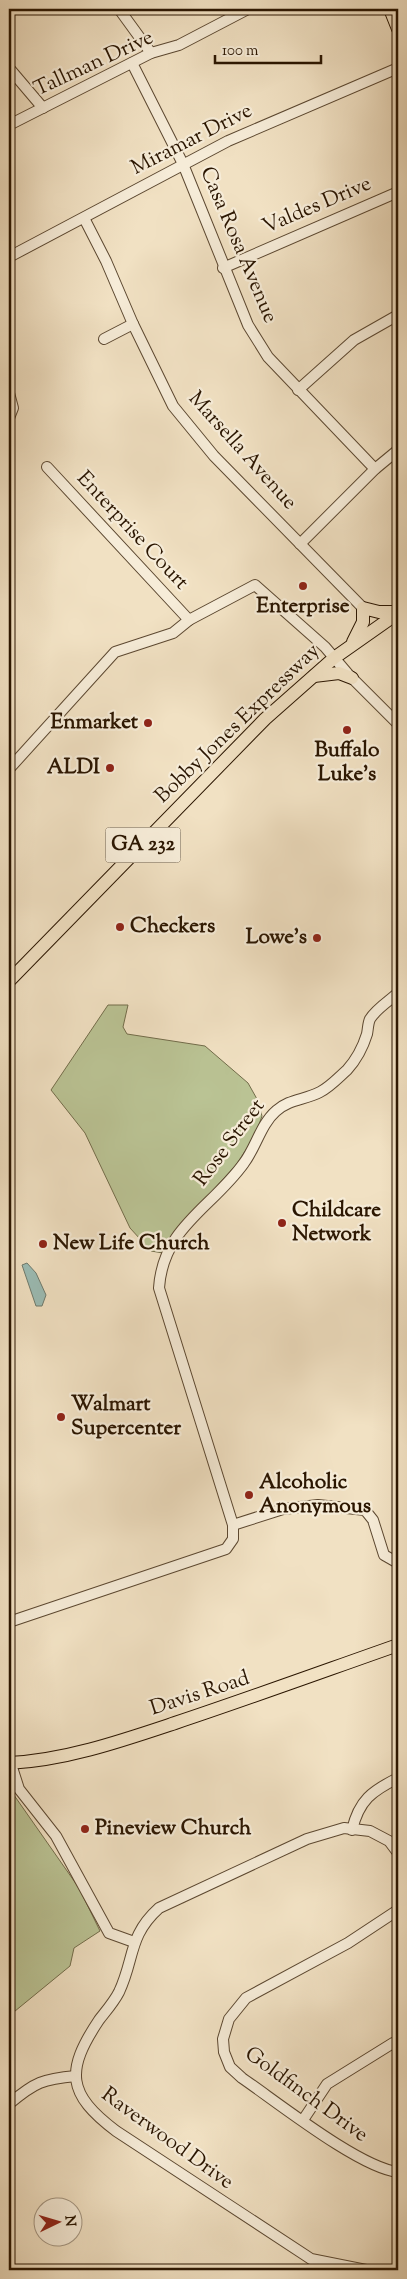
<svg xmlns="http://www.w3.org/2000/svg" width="407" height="2279" font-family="'Sorts Mill Goudy',serif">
  <rect width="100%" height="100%" fill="#f1e1c3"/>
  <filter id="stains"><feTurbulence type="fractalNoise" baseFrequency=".004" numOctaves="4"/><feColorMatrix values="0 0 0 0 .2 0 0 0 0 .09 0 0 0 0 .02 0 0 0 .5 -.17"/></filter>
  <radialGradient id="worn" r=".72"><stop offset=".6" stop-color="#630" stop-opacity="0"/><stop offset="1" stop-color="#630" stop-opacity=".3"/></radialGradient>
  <g fill="#bac394" stroke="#726c4a">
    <polygon points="108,1005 128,1005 123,1027 127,1034 205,1046 248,1083 257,1099 262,1116 255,1136 236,1165 190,1215 163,1253 151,1251 130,1228 85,1133 51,1090"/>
    <polygon points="9,1788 79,1888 100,1931 74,1948 70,1966 9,2016"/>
  </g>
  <polygon fill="#9bbdb6" stroke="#6e7a6d" points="27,1263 36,1273 46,1295 42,1306 36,1306 22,1265"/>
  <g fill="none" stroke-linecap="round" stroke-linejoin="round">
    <g stroke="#5c4831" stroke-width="12">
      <g id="minor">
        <polyline points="119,9 151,53"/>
        <polyline points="132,63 183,164 248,325 268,357 375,469"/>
        <polyline points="9,68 43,108"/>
        <polyline points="9,125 151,53 179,45 248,9"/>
        <polyline points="84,218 106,261 133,324 173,406 214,456 363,608"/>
        <polyline points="9,257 228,141 398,68"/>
        <polyline points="223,268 398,192"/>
        <polyline points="104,339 133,324"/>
        <polyline points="298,390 354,340 398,315"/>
        <polyline points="9,393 13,408 9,418"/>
        <polyline points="47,467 189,620"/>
        <polyline points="300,544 375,469 398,450"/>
        <polyline points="9,769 115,652 173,633 189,620 255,585 325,647 348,674 398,724"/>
        <path d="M233,1525l-74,-237c4,-61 53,-80 85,-125 12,-16 17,-39 32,-52 13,-12 29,-11 44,-19 10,-5 19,-15 27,-22 9,-10 16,-23 20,-36 1,-5 1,-11 3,-15 6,-10 19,-18 28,-26"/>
        <polyline points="398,1617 398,1621"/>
        <polyline points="9,1622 226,1549 233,1539 233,1525 283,1509 318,1505 365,1510 373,1520 384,1555 398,1563"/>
        <polyline points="9,1758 19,1789 56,1836 109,1933 134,1942"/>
        <path d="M352,1830c7,-30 20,-39 46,-52"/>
        <path d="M398,1910l-50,33 -102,55 -17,21 -6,20 1,13 6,15 12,11c35,24 118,90 156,94"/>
        <path d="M9,2104c26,-22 34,-25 67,-28"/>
        <polyline points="303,2120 327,2084 393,2043"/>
        <path d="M366,2270l-55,-11 -6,-4 -189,-124c-49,-37 -51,-60 -17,-111 7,-9 15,-18 20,-28 16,-34 9,-56 40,-84l148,-69 37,-11 26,3 19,10 9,12"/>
      </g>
    </g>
    <g stroke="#2a1500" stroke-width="14">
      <g id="major">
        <polyline points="390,9 398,29"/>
        <polyline points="353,642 363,622 363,608 379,612 398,612"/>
        <polyline points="314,676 339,673 352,678"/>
        <polyline points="9,981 265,719 334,658 398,613"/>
        <path d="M9,1763c57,-3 112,-22 166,-40 75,-25 149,-52 223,-78"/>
      </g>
    </g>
    <use href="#minor" stroke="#f6ecd8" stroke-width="10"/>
    <use href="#major" stroke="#f1e1c3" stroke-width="12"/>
  </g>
  <g fill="#8f2418" stroke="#f6ecd8" stroke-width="2">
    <circle cx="303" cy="586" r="5"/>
    <circle cx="148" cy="723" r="5"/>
    <circle cx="347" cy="730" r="5"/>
    <circle cx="110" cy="768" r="5"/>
    <circle cx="120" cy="927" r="5"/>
    <circle cx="317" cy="938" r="5"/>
    <circle cx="282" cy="1223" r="5"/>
    <circle cx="43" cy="1244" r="5"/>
    <circle cx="61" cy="1417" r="5"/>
    <circle cx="249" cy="1495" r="5"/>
    <circle cx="85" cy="1829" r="5"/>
  </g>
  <g text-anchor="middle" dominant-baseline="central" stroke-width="4.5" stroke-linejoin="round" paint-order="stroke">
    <rect fill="#f6ecd8" stroke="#675641" stroke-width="1" x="105.5" y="827.5" width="75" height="35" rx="4"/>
    <g font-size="20" font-weight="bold" fill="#2a1500">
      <text x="143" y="845">GA 232</text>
    </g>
    <g font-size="21" fill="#2a1500" stroke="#f6ecd8">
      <text transform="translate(94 64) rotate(-25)">Tallman Drive</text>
      <text transform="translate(192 140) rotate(-27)">Miramar Drive</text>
      <text transform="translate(317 206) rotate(-23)">Valdes Drive</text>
      <text transform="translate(238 245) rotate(67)">Casa Rosa Avenue</text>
      <text transform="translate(242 451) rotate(48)">Marsella Avenue</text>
      <text transform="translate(132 531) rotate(47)">Enterprise Court</text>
      <text transform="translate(238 724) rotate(-44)">Bobby Jones Expressway</text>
      <text transform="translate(230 1143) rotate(-53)">Rose Street</text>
      <text transform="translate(200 1694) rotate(-18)">Davis Road</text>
      <text transform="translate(306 2095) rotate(36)">Goldfinch Drive</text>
      <text transform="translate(167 2139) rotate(36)">Raverwood Drive</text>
    </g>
    <g font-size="21" font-weight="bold" fill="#2a1500" stroke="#f6ecd8" text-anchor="start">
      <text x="303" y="607" text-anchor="middle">Enterprise</text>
      <text x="138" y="723" text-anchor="end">Enmarket</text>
      <text x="347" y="751" text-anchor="middle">Buffalo<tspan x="347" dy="24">Luke's</tspan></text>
      <text x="100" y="768" text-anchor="end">ALDI</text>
      <text x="130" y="927">Checkers</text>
      <text x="307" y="938" text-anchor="end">Lowe's</text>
      <text x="292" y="1211">Childcare<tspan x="292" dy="24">Network</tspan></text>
      <text x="53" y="1244">New Life Church</text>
      <text x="71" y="1405">Walmart<tspan x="71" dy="24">Supercenter</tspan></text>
      <text x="259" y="1483">Alcoholic<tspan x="259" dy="24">Anonymous</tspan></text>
      <text x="95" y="1829">Pineview Church</text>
    </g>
  </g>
  <rect width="407" height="2279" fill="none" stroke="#f1e1c3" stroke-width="30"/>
  <rect x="10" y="10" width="387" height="2259" fill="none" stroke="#2a1500" stroke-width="2.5"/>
  <rect x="15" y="15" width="377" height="2249" fill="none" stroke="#2a1500"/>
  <g transform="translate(58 2222) rotate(85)"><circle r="24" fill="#f6ecd8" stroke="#a49682"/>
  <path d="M0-4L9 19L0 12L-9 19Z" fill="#8f2418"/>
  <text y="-8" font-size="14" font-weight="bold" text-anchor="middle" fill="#2a1500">N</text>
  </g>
  <path d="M215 55v8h106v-8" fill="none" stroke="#2a1500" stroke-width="2.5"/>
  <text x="222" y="55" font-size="15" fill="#2a1500" stroke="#f6ecd8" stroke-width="4" paint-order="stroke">100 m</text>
  <rect width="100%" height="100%" filter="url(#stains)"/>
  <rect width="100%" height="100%" fill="url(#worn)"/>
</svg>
